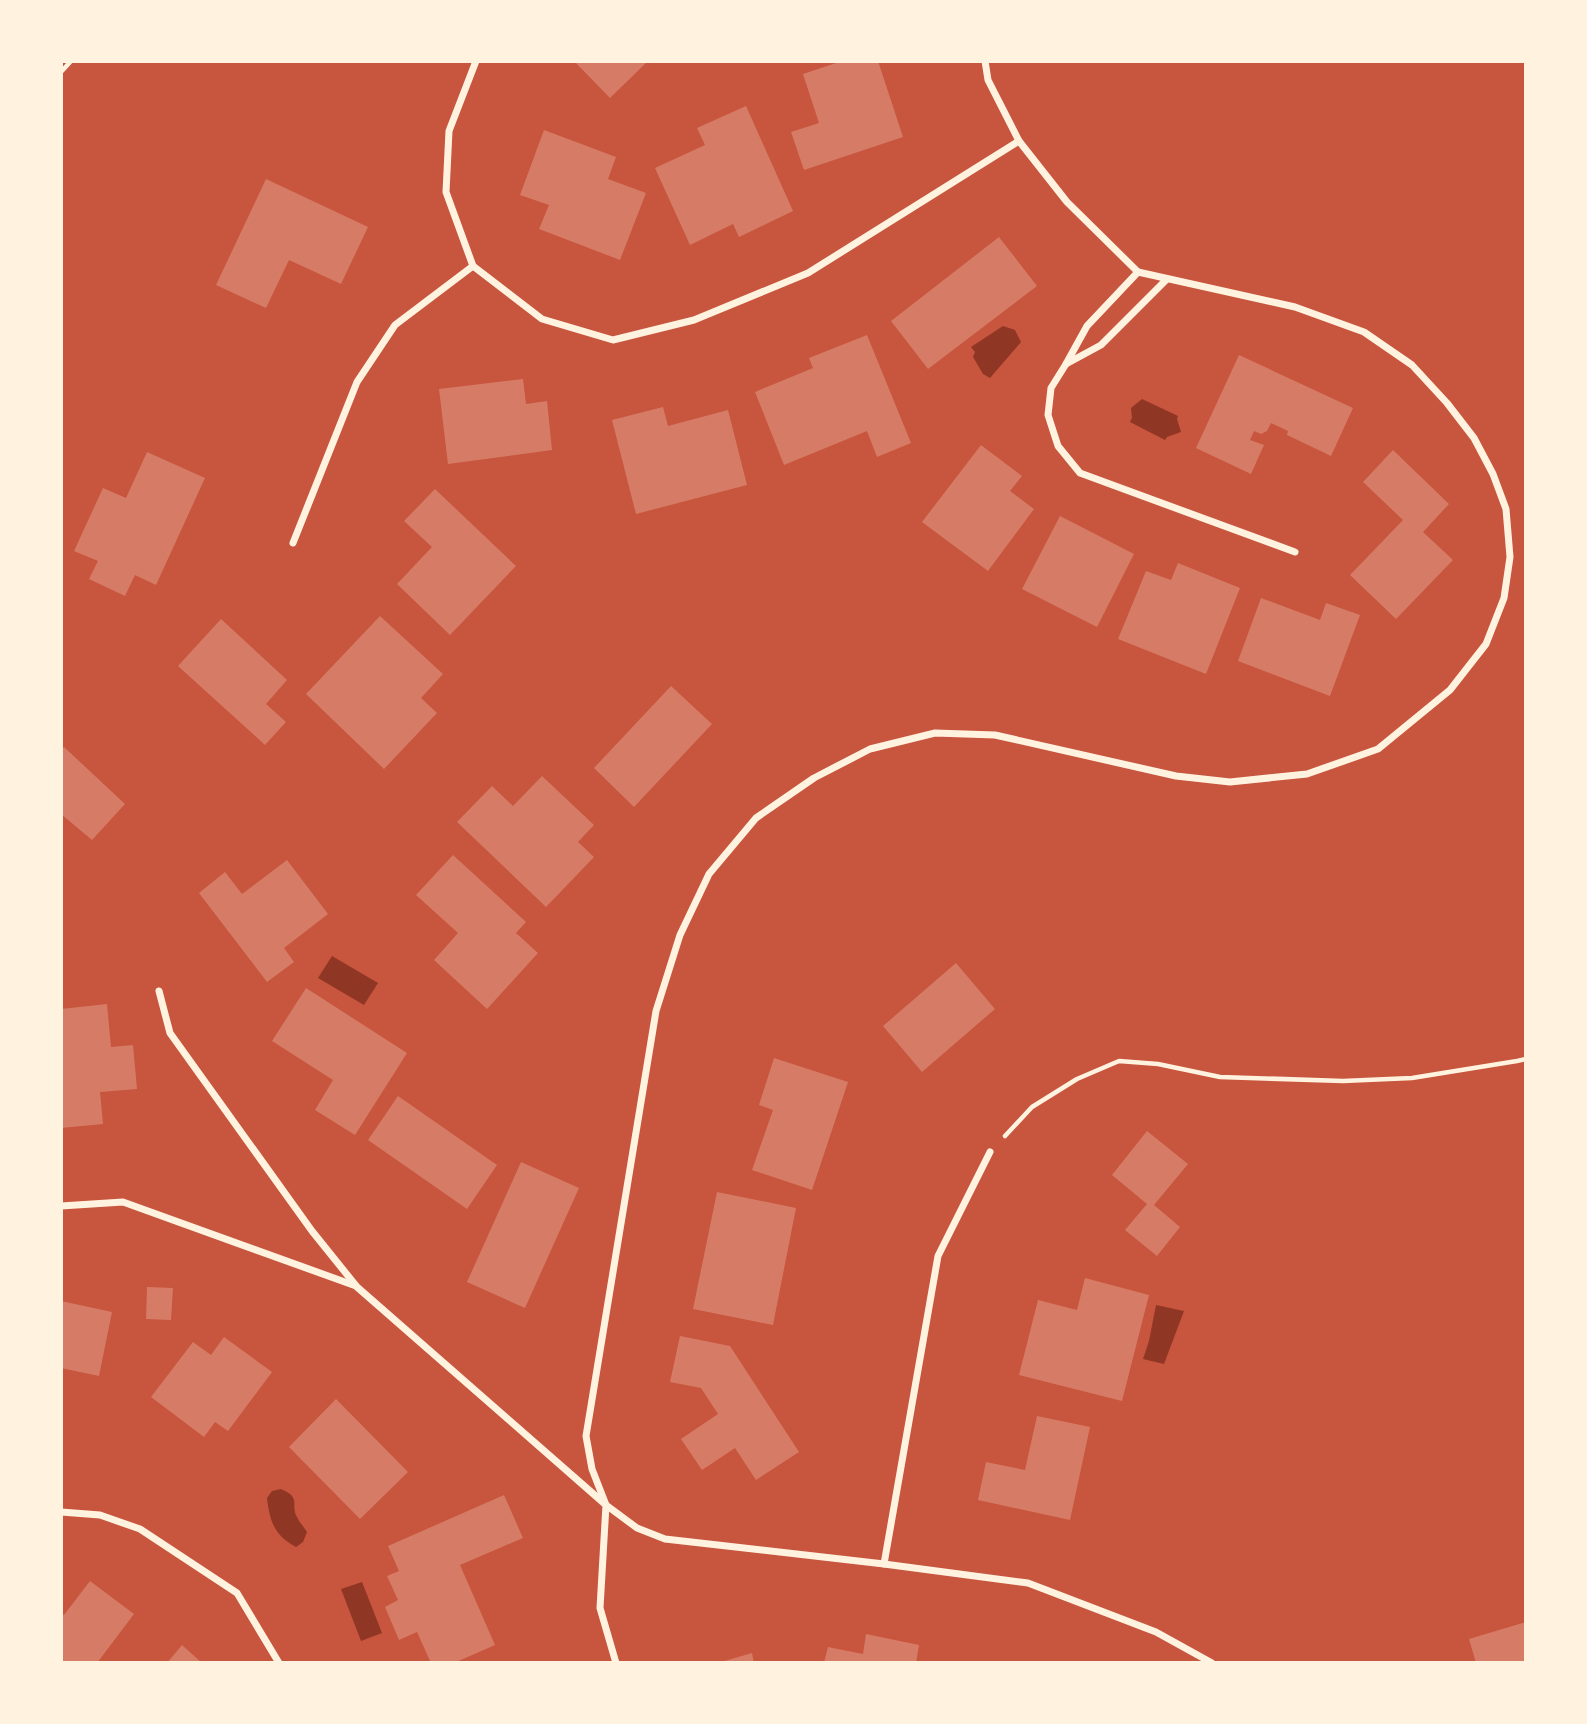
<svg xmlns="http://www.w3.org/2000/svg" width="1587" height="1724" font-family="Rubik,sans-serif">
  <rect width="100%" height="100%" fill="#c8553d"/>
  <g fill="#8f3625">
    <polygon points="1003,326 1015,330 1021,342 990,378 983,374 973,357 975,352 971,347"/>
    <polygon points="1142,399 1178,416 1177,419 1181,432 1167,437 1165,440 1130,422 1132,418 1131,408"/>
    <polygon points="332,956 378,983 364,1005 318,978"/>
    <polygon points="1156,1305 1184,1311 1164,1364 1143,1359 1149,1341"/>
    <path d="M281,1489c21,9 9,15 16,28 2,5 7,10 10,15l-4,10 -7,5c-22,-12 -26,-25 -29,-49l5,-7z"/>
    <polygon points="362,1582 382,1633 361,1641 341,1589"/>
  </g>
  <g fill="#d67c66">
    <polygon points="574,61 648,61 610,98"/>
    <polygon points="842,61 878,61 903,137 804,170 791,132 819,123 803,74"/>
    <polygon points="746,106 793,211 739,237 733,224 690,245 655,168 705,145 697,128"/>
    <polygon points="544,130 616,157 608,179 646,193 620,260 539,229 549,205 520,195"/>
    <polygon points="266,179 368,227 341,284 289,260 266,308 216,285"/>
    <polygon points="999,237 1037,286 928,369 891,321"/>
    <polygon points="867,335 911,443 877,457 867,431 784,465 755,392 813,368 809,358"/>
    <polygon points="1239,355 1353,408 1331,456 1287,435 1288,431 1271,423 1267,431 1261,434 1254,431 1250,440 1264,445 1251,474 1196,448"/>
    <polygon points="523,379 526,404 547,401 552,450 448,464 439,389"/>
    <polygon points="663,407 668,426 728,410 747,485 636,514 612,420"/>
    <polygon points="981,445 1022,476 1010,491 1034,509 988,571 922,522"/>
    <polygon points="1393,450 1449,504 1423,532 1453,560 1396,619 1350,575 1403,520 1363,482"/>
    <polygon points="147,452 205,478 156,585 135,575 125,596 89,579 98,561 74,551 103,488 126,498"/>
    <polygon points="435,489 516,566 450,635 397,584 432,547 404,521"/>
    <polygon points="1060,516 1134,554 1097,627 1022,589"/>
    <polygon points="1178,563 1240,588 1206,674 1118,639 1146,571 1171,580"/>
    <polygon points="1261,598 1320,620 1326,603 1360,615 1330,696 1238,661"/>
    <polygon points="380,616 443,674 421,698 437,713 384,769 306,694"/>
    <polygon points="221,619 287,680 266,704 286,722 265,745 178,666"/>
    <polygon points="671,686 712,724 634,807 594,768"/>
    <polygon points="64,747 125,804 92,840 61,814 61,750"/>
    <polygon points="542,776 594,825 578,842 594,857 546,907 457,822 492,786 513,806"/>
    <polygon points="453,855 526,922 516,933 538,953 487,1009 434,960 458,933 416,895"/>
    <polygon points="287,860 328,914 284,948 294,962 267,982 199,893 225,872 242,894"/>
    <polygon points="956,963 995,1009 922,1072 883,1026"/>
    <polygon points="306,988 407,1053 355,1135 315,1110 333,1080 272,1041"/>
    <polygon points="107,1004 111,1047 133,1045 137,1089 100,1092 103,1124 61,1128 61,1009"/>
    <polygon points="774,1058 848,1082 812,1190 752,1170 773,1110 759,1105"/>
    <polygon points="398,1096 497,1165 467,1209 368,1140"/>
    <polygon points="1147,1131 1188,1164 1154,1205 1180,1227 1157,1256 1125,1230 1147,1204 1112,1175"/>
    <polygon points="521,1162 579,1188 525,1308 467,1282"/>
    <polygon points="717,1192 796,1208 773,1325 693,1309"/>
    <polygon points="1085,1278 1149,1295 1122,1401 1019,1375 1038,1300 1077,1310"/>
    <polygon points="147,1287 173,1288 171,1320 146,1319"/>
    <polygon points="61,1301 112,1312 99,1376 61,1368"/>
    <polygon points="680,1336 730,1346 799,1452 756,1480 735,1448 702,1470 681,1439 718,1414 701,1388 670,1382"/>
    <polygon points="224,1337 272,1372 228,1431 215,1422 204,1437 151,1397 193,1342 211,1355"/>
    <polygon points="336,1399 408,1472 360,1519 289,1447"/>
    <polygon points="1037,1416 1090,1427 1070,1520 978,1500 986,1462 1025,1470"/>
    <polygon points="504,1495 523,1538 460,1565 495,1645 454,1663 431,1663 417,1632 399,1640 385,1607 398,1600 387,1576 399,1571 388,1546"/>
    <polygon points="90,1581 134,1614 97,1663 61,1663 61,1613 64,1615"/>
    <polygon points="1526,1622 1526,1663 1476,1663 1469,1639"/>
    <polygon points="866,1634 919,1645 916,1663 824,1663 828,1647 863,1654"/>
    <polygon points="182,1645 202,1663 167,1663"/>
    <polygon points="752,1653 754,1663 721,1663 721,1662"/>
  </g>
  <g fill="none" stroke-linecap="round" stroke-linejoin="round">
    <g stroke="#fff3e0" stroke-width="4.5">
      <polyline points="61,72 71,61"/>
      <polyline points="1005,1136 1032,1107 1077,1079 1119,1061 1158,1064 1220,1077 1343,1081 1412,1078 1517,1061 1526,1059"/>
    </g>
    <g stroke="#fff3e0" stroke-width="7">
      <polyline points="476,61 449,131 446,192 473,266 542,319 613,340 694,320 808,273 1019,141"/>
      <polyline points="985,61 988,80 1019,141 1067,202 1138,272 1295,307 1364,332 1412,365 1447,403 1474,438 1493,474 1506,509 1510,557 1504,598 1486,644 1450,690 1378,749 1307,774 1230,782 1176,776 995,735 935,733 870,749 814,778 756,818 709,874 680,935 656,1011 586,1436 592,1469 606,1505 637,1528 665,1539 884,1564 1028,1583 1156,1632 1212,1663"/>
      <polyline points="1138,272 1087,326 1066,364 1101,345 1167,279"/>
      <polyline points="1066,364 1051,388 1048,415 1058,446 1080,473 1295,552"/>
      <polyline points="293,543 357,382 395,325 473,266"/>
      <polyline points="159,991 170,1033 312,1231 357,1287 606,1505 600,1608 616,1663"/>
      <polyline points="61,1206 123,1202 356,1286"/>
      <polyline points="61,1512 100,1515 140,1529 237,1593 279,1663"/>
      <polyline points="884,1564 938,1256 990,1152"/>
    </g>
  </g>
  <rect width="1587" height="1724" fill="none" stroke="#fff3e0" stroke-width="126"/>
</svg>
